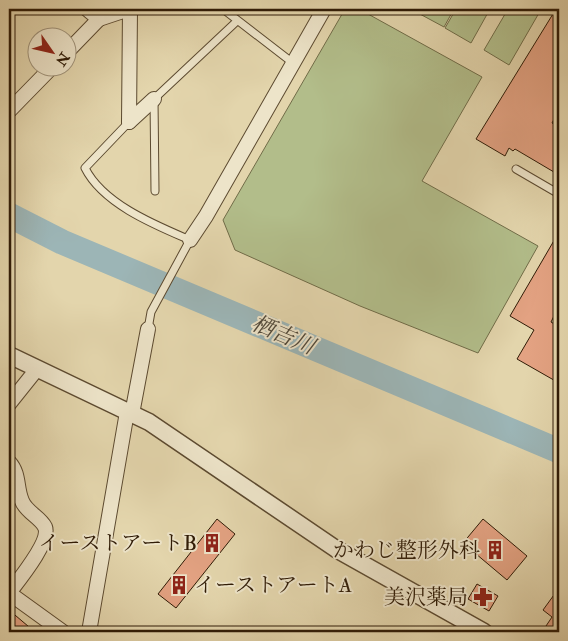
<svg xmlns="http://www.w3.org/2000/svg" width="568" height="641" font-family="'IM FELL Double Pica','Noto Serif JP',serif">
  <rect width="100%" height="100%" fill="#e3d5ac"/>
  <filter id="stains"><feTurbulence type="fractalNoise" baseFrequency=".004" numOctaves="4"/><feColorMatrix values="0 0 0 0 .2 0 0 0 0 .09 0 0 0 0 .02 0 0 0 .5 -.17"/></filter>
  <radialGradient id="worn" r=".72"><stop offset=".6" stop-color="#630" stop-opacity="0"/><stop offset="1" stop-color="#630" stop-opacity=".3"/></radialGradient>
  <g fill="#b2bd8a" stroke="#706c48">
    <polygon points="345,9 359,9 482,77 422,181 538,246 478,353 360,306 235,250 223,220"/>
    <polygon points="420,9 454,9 444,27 418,13"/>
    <polygon points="456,9 490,9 471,43 445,28"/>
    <polygon points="508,9 531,9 539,13 509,65 484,50"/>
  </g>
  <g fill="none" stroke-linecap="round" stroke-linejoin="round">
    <polyline stroke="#9cb5b6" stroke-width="25" points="9,215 62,242 559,451"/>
  </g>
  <g fill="#e3a282" stroke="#2f1b06">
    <polygon points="556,9 559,9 559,110 552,123 559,127 559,175 515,149 513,151 509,148 505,156 476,139"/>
    <polygon points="559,232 559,306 551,322 559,327 559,383 517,359 534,330 510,316"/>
    <polygon points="217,519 235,534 176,608 158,594"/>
    <polygon points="483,519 527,556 507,580 463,543"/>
    <polygon points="477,584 498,596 489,611 468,599"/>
    <polygon points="559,588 559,632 554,632 546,626 552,617 543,610"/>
    <polygon points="9,610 35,632 9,632"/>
  </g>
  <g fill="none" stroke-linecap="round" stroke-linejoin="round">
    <g stroke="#5c4a30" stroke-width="9">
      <g id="service">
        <polyline points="223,9 293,63"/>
        <path d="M129,122l-44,46c18,36 70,57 105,72l-39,72 -3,17"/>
        <polyline points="516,169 559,194"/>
        <polyline points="155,191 154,99 237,21"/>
      </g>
    </g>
    <g stroke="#5c4a30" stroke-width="16">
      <g id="minor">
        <polyline points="87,9 99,19 129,9"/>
        <polyline points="68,51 99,19"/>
        <polyline points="9,111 51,68"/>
        <polyline points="129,122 130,9"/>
        <polyline points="129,122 154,99"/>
        <polyline points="190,240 206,216 324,9"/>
        <polyline points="9,404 37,369"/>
        <polyline points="132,414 148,329"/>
        <path d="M9,462c11,12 7,26 13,39 4,11 18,16 23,26 6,14 -27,54 -36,66"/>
        <polyline points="9,593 63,632"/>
        <polyline points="89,632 127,412"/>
      </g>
    </g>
    <g stroke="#5c4a30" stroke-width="19">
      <polyline id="tertiary" points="9,355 149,422 336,549 484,632"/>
    </g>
    <use href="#service" stroke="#ede4c9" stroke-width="7"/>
    <use href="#minor" stroke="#ede4c9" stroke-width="14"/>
    <use href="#tertiary" stroke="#ede4c9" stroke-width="16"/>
  </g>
  <defs>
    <g id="building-bare" transform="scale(1.5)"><path d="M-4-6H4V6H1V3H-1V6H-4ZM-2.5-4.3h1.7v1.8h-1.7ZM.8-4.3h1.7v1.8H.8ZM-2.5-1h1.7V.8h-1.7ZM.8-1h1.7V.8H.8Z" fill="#8f2418" stroke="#ede4c9" stroke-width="2.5" paint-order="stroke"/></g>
    <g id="pharmacy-bare" transform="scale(1.5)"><path d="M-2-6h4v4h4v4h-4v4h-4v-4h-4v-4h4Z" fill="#8f2418" stroke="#ede4c9" stroke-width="2.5" paint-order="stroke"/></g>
  </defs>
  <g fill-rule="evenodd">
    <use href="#building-bare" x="212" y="543"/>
    <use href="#building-bare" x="495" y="550"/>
    <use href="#building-bare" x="179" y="585"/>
    <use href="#pharmacy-bare" x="483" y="597"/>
  </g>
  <g text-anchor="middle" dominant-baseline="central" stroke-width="4" stroke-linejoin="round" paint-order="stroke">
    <g font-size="21" fill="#2f1b06" stroke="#ede4c9" text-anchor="end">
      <text x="197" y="543">イーストアートB</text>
      <text x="480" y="550">かわじ整形外科</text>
      <text x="194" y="585" text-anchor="start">イーストアートA</text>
      <text x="468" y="597">美沢薬局</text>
    </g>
    <g font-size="22" font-style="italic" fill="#50493b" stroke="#ede4c9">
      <text transform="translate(283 335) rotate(23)">栖吉川</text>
    </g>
  </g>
  <rect width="568" height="641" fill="none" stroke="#e3d5ac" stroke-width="30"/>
  <rect x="10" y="10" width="548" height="621" fill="none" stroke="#2f1b06" stroke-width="2.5"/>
  <rect x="15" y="15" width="538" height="611" fill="none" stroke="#2f1b06"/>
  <g transform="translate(52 52) rotate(124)"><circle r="24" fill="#ede4c9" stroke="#a1947b"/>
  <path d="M0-4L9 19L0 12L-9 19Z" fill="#8f2418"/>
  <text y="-8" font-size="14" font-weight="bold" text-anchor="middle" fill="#2f1b06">N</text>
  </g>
  <rect width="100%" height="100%" filter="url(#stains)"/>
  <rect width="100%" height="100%" fill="url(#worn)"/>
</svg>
